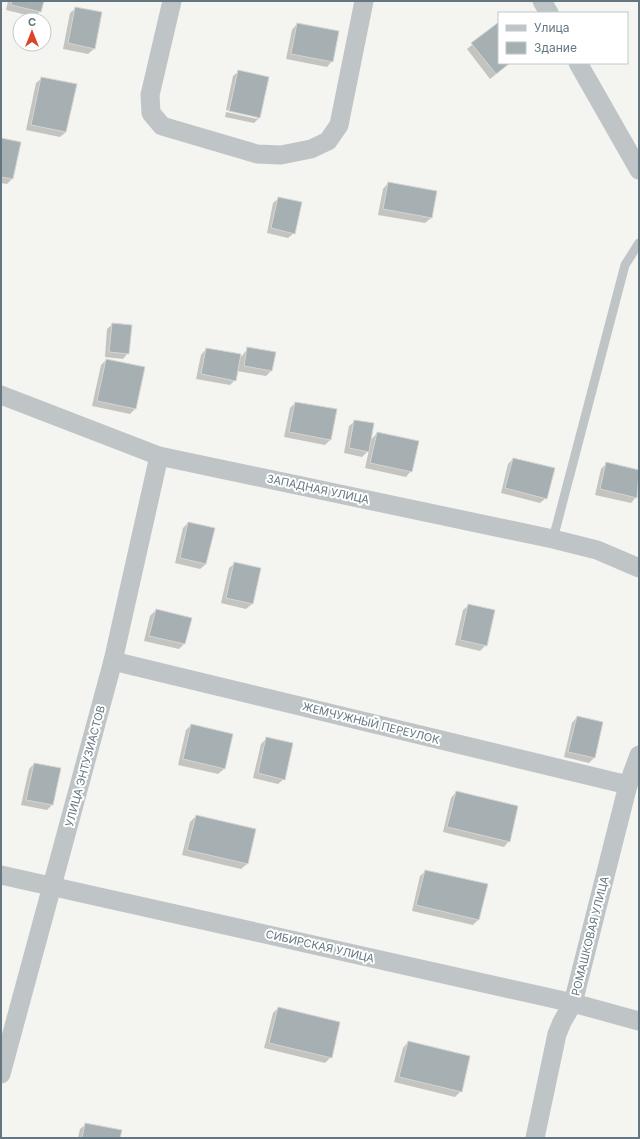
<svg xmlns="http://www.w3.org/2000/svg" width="640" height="1139" font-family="Inter,sans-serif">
  <rect width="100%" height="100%" fill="#f4f4f0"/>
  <g fill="#0003">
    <polygon points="8,1 43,1 40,11 35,17 6,10"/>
    <polygon points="76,8 101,13 94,49 88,54 63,49 70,13"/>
    <polygon points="499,23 499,63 510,63 490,79 467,49"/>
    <polygon points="297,24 332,61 327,67 286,59 292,30"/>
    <polygon points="239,71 268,77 259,118 254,123 225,117 226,112 257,119 257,117 226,110 233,76"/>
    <polygon points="42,78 66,132 60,137 26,130 36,83"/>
    <polygon points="1,139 12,179 7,184 1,183"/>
    <polygon points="388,183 431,218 425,223 378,215 383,189"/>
    <polygon points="279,198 294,233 288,238 267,233 273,203"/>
    <polygon points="113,324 128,353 123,359 105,357 107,329"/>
    <polygon points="248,348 275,353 271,371 266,376 237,371 235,380 230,385 196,379 201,355 206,349 242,356"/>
    <polygon points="106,360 136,408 130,414 92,406 101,365"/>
    <polygon points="295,403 330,440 325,445 284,437 290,408"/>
    <polygon points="355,421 370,441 377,433 411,471 406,477 365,468 369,450 362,457 344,453 349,426"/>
    <polygon points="513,459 546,498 540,503 501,493 508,464"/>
    <polygon points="607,463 639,471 639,485 636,497 631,503 595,495 601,469"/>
    <polygon points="188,523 206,564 200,569 175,563 183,528"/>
    <polygon points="235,563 252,604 246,609 221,603 229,568"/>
    <polygon points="469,605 486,645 480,651 455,645 463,610"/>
    <polygon points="156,610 184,644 179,649 144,641 150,616"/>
    <polygon points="577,717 602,723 594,758 589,763 564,757 572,723"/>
    <polygon points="191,725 232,735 224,769 218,774 178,765 186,730"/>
    <polygon points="267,738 284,779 278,784 253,778 261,744"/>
    <polygon points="34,764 52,805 47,810 21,805 29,769"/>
    <polygon points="456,792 509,841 504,847 443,832 451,798"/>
    <polygon points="196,816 255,830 247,864 241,869 182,855 190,822"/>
    <polygon points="426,871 486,885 478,920 473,925 412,911 420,876"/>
    <polygon points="278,1008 331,1057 325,1063 264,1048 273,1013"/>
    <polygon points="408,1042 461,1091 455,1097 394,1082 403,1048"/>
    <polygon points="86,1124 119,1138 78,1138 80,1129"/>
  </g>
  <g fill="#a6afb2" stroke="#d5d5d3">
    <polygon points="12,1 44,1 41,12 11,5"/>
    <polygon points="75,7 102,12 95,49 68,43"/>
    <polygon points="499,22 499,63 510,63 496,74 471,43"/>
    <polygon points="297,23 339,31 333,62 291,54"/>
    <polygon points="238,70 269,77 260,118 229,111"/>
    <polygon points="41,77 77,84 66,132 31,125"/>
    <polygon points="1,138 21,142 13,179 1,177"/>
    <polygon points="388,182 437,191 432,218 383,209"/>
    <polygon points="278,197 302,202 295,234 271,228"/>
    <polygon points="112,323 132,325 129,354 109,352"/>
    <polygon points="247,347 276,352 272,371 244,366"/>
    <polygon points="206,348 241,354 236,381 201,374"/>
    <polygon points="106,359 145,367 136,409 97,401"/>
    <polygon points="295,402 337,409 331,440 289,432"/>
    <polygon points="354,420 374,423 369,452 349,448"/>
    <polygon points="377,432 419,441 412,472 370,463"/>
    <polygon points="513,458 555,468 547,499 505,488"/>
    <polygon points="606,462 639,470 637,498 600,489"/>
    <polygon points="188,522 215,528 206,564 180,558"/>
    <polygon points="234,562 261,568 253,604 226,598"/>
    <polygon points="468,604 495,610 487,646 460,640"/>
    <polygon points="156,609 192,618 185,644 149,636"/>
    <polygon points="577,716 603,722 595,758 568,752"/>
    <polygon points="191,724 233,734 225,769 183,759"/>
    <polygon points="266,737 293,743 285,780 258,773"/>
    <polygon points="34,763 61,768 53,805 26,800"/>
    <polygon points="456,791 518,806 510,842 447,827"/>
    <polygon points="196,815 256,829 248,864 187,850"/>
    <polygon points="425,870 488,884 479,920 416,905"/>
    <polygon points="278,1007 340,1022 332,1058 269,1043"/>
    <polygon points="408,1041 470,1056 462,1092 399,1077"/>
    <polygon points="85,1123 122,1130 120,1138 82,1138"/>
  </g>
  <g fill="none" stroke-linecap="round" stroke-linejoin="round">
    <polyline stroke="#bfc4c6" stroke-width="9" points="553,539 625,265 639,243"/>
    <g stroke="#bfc4c6" stroke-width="19">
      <polyline points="172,1 150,95 151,113 162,126 257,154 281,155 311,149 328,141 339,125 364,1"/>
      <polyline points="542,1 549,13"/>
      <polyline points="578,63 639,170"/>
      <polyline points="1,395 159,456 553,539 597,550 639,568"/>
      <polyline points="113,661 628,785"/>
      <polyline points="1,875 573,1003 639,1021"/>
      <polyline points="1,1074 113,661 159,456"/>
      <polyline points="535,1138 557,1034 562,1022 573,1003 628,785 639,755"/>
    </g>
  </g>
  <g text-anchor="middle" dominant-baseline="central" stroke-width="4" stroke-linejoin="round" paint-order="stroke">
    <g font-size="11" fill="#647680" stroke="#fff">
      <text transform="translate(318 489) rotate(12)">ЗАПАДНАЯ УЛИЦА</text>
      <text transform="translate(371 723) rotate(14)">ЖЕМЧУЖНЫЙ ПЕРЕУЛОК</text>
      <text transform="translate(85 766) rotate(-75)">УЛИЦА ЭНТУЗИАСТОВ</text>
      <text transform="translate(590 936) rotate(-76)">РОМАШКОВАЯ УЛИЦА</text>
      <text transform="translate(320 946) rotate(13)">СИБИРСКАЯ УЛИЦА</text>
    </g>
  </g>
  <rect width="640" height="1139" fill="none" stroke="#647680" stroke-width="4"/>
  <rect x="498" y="12" width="130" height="52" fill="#ffffff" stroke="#c1c8cc"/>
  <rect x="506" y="25" width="20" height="6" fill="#bfc4c6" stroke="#c1c8cc"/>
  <text x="534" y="32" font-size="12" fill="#647680">Улица</text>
  <rect x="506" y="42" width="20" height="12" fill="#a6afb2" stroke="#c1c8cc"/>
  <text x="534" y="52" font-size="12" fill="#647680">Здание</text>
  <g transform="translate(32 32)"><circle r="19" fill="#ffffff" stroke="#c1c8cc"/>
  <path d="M0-3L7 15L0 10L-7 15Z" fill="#dc4428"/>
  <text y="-6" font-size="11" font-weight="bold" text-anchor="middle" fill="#647680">С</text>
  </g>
</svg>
